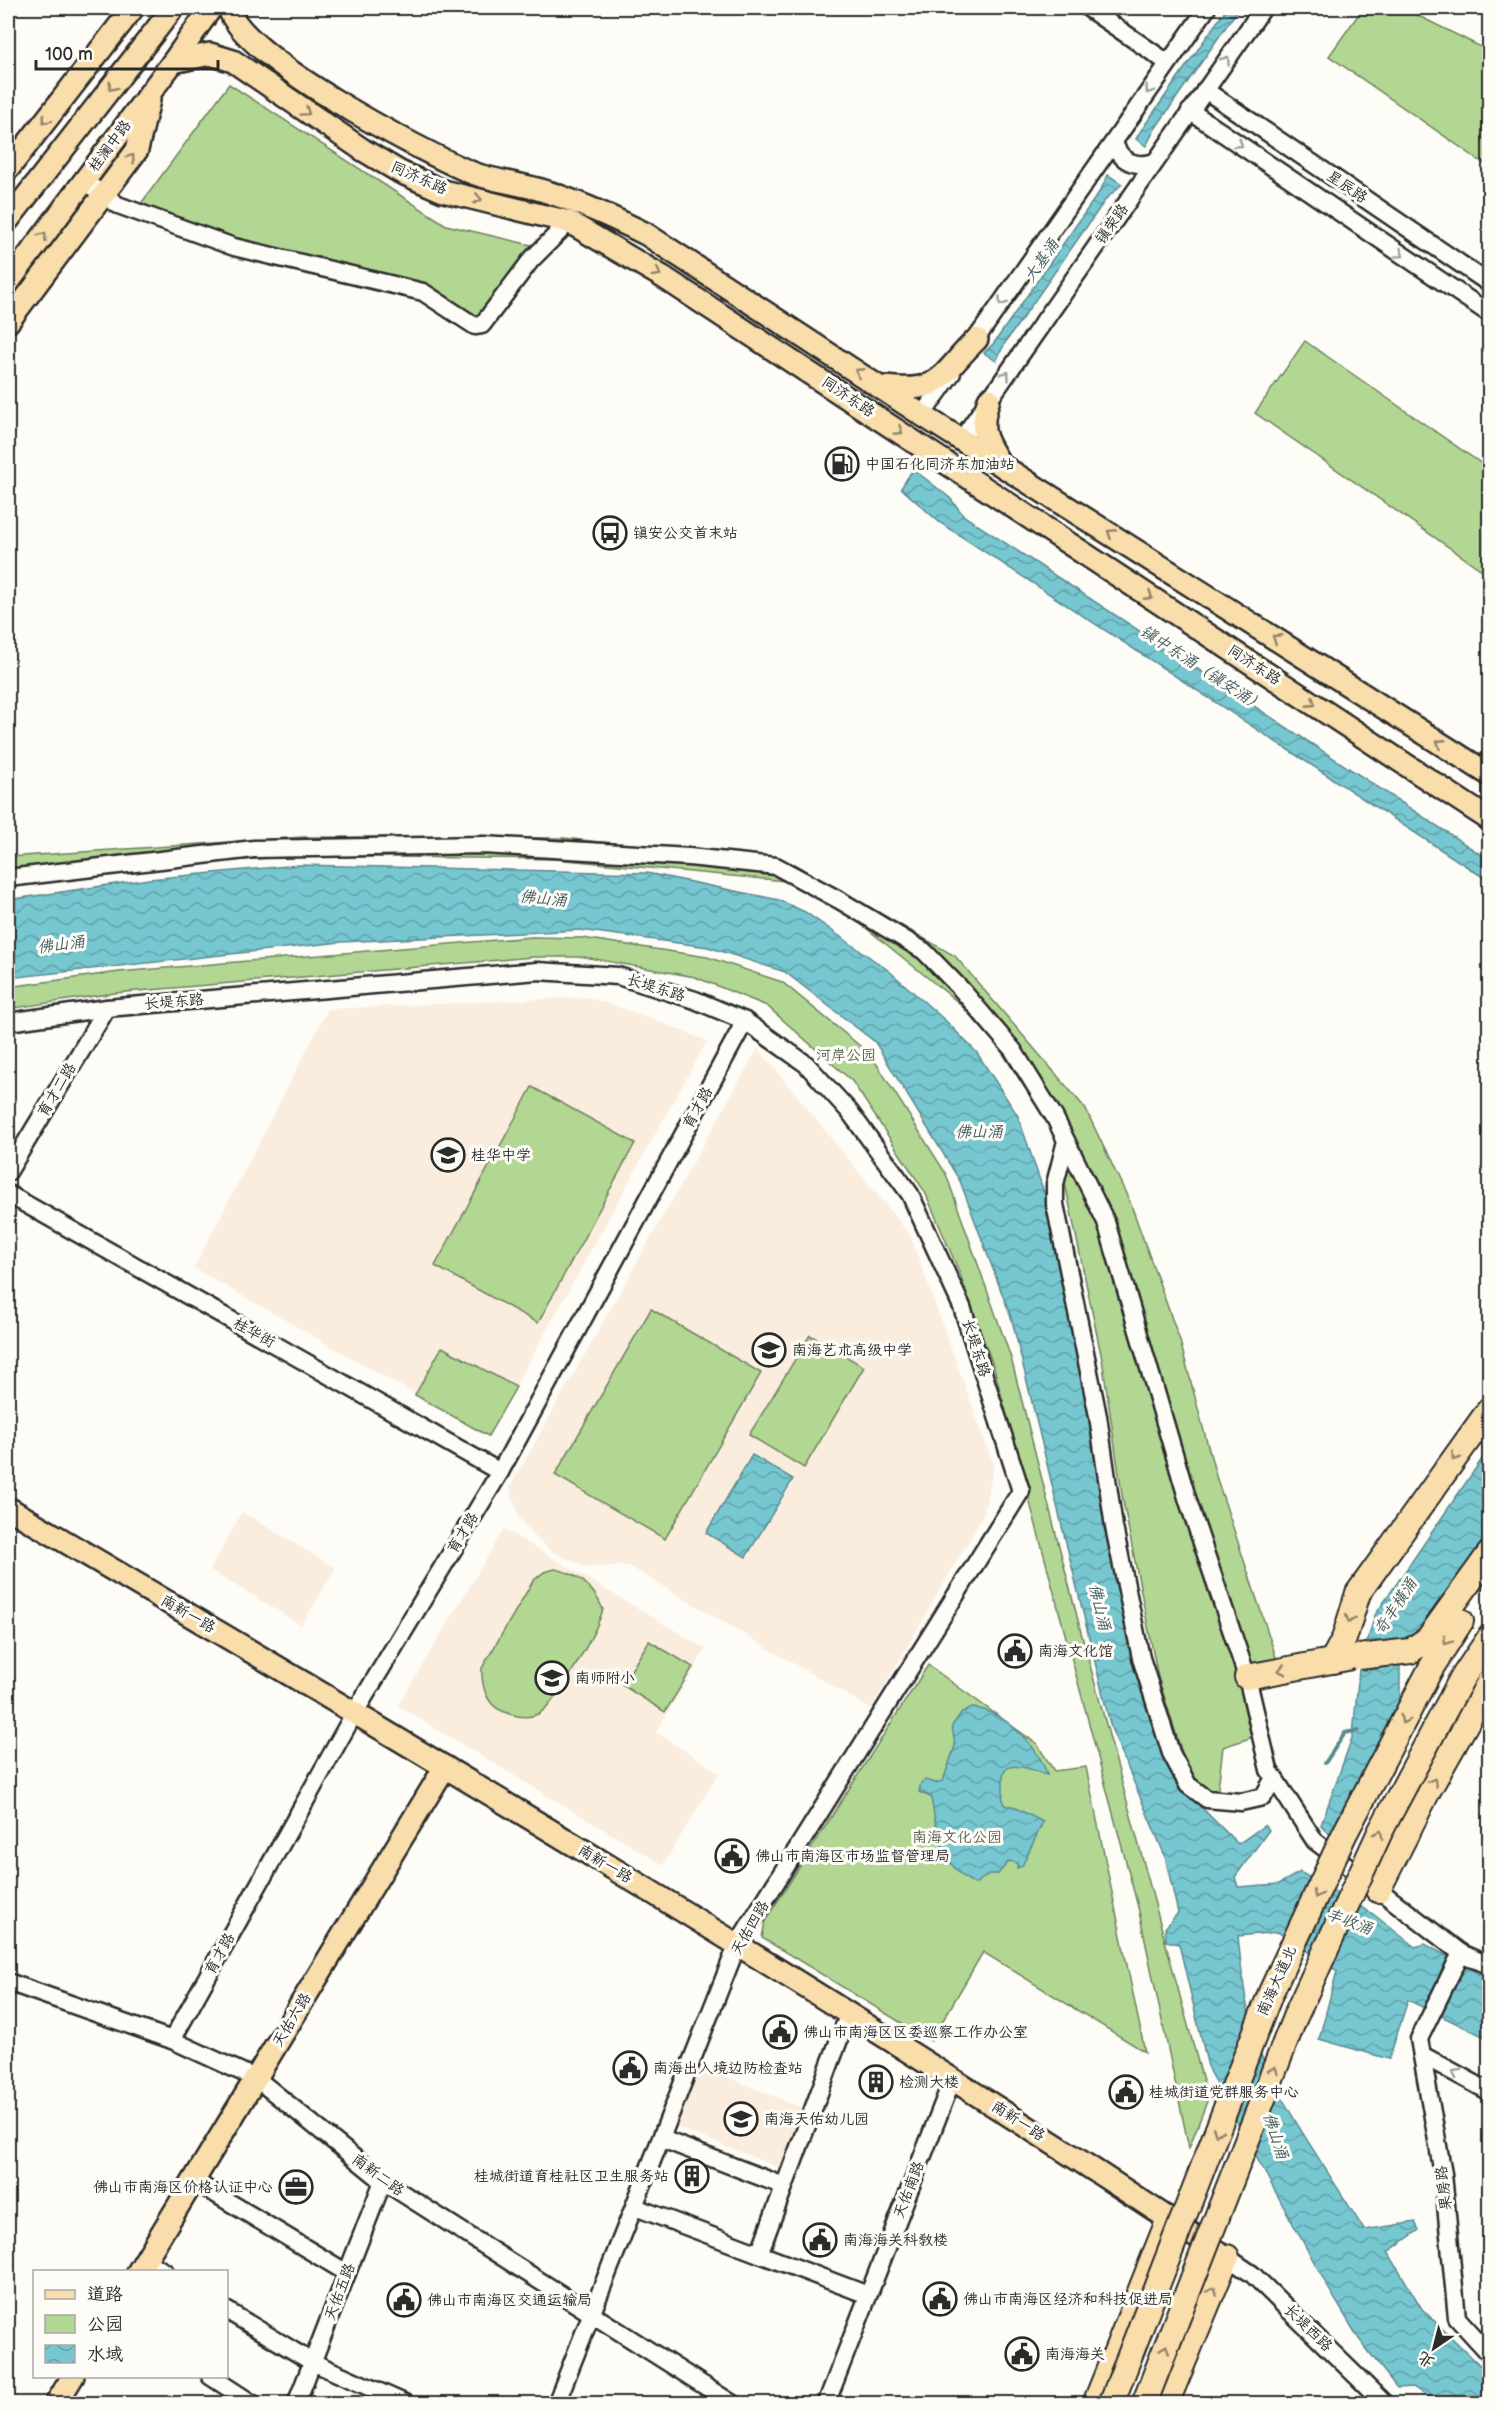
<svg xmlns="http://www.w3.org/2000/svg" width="1497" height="2411" font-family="'Balsamiq Sans','LXGW WenKai TC',sans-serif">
  <defs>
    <pattern id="water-waves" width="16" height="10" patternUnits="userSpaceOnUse" patternTransform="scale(1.5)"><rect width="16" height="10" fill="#77c7d1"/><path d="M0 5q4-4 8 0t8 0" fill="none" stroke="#62a2aa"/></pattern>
  </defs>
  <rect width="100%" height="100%" fill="#fdfcf7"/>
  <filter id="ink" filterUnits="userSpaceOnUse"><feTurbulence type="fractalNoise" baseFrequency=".0167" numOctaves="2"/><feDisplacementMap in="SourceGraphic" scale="12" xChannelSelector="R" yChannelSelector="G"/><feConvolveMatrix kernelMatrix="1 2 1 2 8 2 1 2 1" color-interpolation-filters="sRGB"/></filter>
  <g filter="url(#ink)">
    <g fill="#faedde">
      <polygon points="587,997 648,1017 707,1041 488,1436 194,1268 328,1009"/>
      <polygon points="758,1048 910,1235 994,1466 983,1516 871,1709 629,1566 585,1567 553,1552 536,1538 519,1518 510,1487"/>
      <polygon points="242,1512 336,1568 301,1625 210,1570"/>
      <polygon points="504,1529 706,1649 656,1732 719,1773 663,1865 398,1706"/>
      <polygon points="700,2066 807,2110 783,2169 676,2127"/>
    </g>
    <g fill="#b2d793" stroke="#6e815f" stroke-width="1.5">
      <polygon points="1363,8 1403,8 1489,51 1489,167 1329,56"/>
      <polygon points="229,84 446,225 531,245 479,317 426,284 283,255 140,205"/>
      <polygon points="1305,341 1489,469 1489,575 1255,413"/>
      <polygon points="303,837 564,838 794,864 955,956 1085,1108 1130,1202 1180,1341 1216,1476 1277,1660 1241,1672 1253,1737 1223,1747 1217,1797 1191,1781 1158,1677 1123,1501 1102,1359 1065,1183 1067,1154 1000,1049 959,1003 861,924 820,897 785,881 556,859 295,856 167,866 8,887 8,857"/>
      <polygon points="532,937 582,938 707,957 782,982 871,1055 946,1174 1011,1358 1082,1636 1208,2099 1189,2148 1138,1907 994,1368 958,1269 925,1192 852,1081 767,1006 695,977 584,957 533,957 115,993 8,1009 8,987 119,972"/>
      <polygon points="532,1087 635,1143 538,1323 435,1266"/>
      <polygon points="651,1309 761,1373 665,1539 555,1475"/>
      <polygon points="810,1335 864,1367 804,1468 749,1435"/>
      <polygon points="442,1347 516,1387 488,1436 415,1395"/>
      <path d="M555,1569c25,5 38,18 48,40 -6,22 -46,95 -65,105 -12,6 -29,1 -40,-5 -13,-8 -17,-27 -16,-41l51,-87 11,-9z"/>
      <polygon points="649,1641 693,1667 665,1712 622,1685"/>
      <polygon points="928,1665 1037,1744 1054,1771 1086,1767 1145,2052 983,1952 931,2041 762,1938 765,1921"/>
    </g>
    <g fill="url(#water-waves)" stroke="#59898f" stroke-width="1.5">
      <polygon points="1227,8 1239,8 1155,129 1146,146 1136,139 1140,132"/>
      <polygon points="1108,175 1122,184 1106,199 1005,343 996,361 984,353 994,343 1100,191"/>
      <polygon points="913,469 950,498 964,516 1489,860 1489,881 939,522 901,488"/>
      <path d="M299,865l348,8 132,27 26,12 83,58 60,53 29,30 41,63 31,91 91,465 52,126 46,46 27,-19 4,5 -34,47 3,10 41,-3 21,-12 73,42 42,33 10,-3 64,35v60l-81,-39 -19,59 -70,-20 18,-68 -59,-39 -40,4c3,32 8,81 20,112 25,62 71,124 106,182l51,-8 4,8 -31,22 34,57 67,65v29h-52l-24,-16 -16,1 -38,-49 -29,-48 -121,-220 -30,-127 -13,-3 -1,-13 13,-15 -13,-57 -54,-128 -99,-408 -52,-139 -85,-139 -90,-70 -77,-25 -128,-17 -239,12 -333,36v-78l141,-21z"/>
      <polygon points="1489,1449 1489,1534 1400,1663 1400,1704 1343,1848 1321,1825 1353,1735 1359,1670 1375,1615"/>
      <polygon points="752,1455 793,1479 746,1557 706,1533"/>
      <path d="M972,1708c30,1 68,39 75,67 -18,-6 -47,-20 -44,9 1,9 -3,14 3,22h6l31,16 -21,44 -5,2v-5l-8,-2 -11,13h-9l-14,10c-34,-17 -39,-53 -44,-87l-12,-5 2,-9 4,-3 10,3 8,-2 12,-35 -3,-20 9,-13z"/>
    </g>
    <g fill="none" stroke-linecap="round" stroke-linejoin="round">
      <polyline stroke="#59898f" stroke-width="4" points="1325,1763 1345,1733 1359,1730"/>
      <g stroke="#2b2b2b" stroke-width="21">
        <g id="minor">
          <polyline points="1088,8 1168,63"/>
          <polyline points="1205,90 1490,284"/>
          <polyline points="1190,111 1490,314"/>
          <path d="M1114,142c6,20 22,26 41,20"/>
          <polyline points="84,181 118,205 234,247 423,292 475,326 482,325 531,260 569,222"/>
          <polyline points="969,349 1207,8"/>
          <polyline points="922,415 952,373"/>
          <polyline points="961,440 1263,8"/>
          <polyline points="8,878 254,849 484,845 689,857 776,866 841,901 924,951 961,989 1013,1050 1055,1118 1106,1222 1188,1501 1247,1677 1269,1770 1315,1841 1461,1953 1490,1966"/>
          <polyline points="8,1022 107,1008 537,971 618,976 695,1000 745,1021 806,1064 849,1111 910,1194 962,1307 1021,1491 738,1943 556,2404"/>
          <polyline points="1066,1141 1055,1184 1055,1204 1098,1416 1114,1527 1141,1658 1171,1753 1188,1785 1207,1799 1241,1802 1263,1797 1274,1778"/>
          <polyline points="8,1172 107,1008"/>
          <polyline points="8,1194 500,1472"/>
          <polyline points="1461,1953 1419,2039 1443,2174 1457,2318 1490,2354"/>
          <polyline points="8,1982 172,2040 257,2079 383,2181 733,2404"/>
          <polyline points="172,2040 355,1712 500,1472 745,1021"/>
          <polyline points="1422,2055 1490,2092"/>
          <polyline points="662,2139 784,2186"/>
          <polyline points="194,2181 347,2273"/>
          <polyline points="635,2207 868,2295"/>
          <polyline points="759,2254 849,2013"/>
          <polyline points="1227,2257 1252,2274 1385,2404"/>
          <polyline points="145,2260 165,2272"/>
          <polyline points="226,2310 312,2362 407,2404"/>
          <polyline points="210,2376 253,2404"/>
          <polyline points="296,2404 383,2181"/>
          <polyline points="826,2404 953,2078"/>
        </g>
      </g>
      <g stroke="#2b2b2b" stroke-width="26">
        <g id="major">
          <path d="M229,8c11,49 192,143 241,164 22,9 48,11 71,18 36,11 71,27 105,44l276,181 568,360"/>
          <polyline points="173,62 210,54 233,61 363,150 400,172 443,191 569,222 663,277 1490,820"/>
          <polyline points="8,169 133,8"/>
          <polyline points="8,220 173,8"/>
          <polyline points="8,283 173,62 211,8"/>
          <polyline points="8,322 137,150 149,100"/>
          <path d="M885,387c58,7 55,-13 92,-48"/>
          <path d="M989,399c-10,29 -6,38 10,63"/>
          <path d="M8,1508c408,240 816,482 1211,744"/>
          <polyline points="138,2272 445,1767"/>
          <polyline points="56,2404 73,2376"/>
        </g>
      </g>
      <g stroke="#2b2b2b" stroke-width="28">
        <g id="highway">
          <polyline points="1410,1651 1428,1639 1490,1553"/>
          <polyline points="1332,1661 1344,1639 1358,1593 1490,1409"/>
          <polyline points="1431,1668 1461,1621"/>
          <polyline points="1247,1677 1347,1658"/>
          <polyline points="1461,1680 1490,1637"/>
          <polyline points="1378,1890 1429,1789 1490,1681"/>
          <polyline points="1095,2404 1169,2219"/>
          <polyline points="1166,2404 1227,2257"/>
        </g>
      </g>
      <use href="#minor" stroke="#fdfcf7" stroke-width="16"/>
      <use href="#major" stroke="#f9deab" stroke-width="21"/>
      <use href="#highway" stroke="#f9deab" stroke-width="24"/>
      <g stroke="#2b2b2b" stroke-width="28" stroke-linecap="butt">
        <g id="highway-bridge">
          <polyline points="1359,1657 1410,1651"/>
          <polyline points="1111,2404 1271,1992 1344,1835 1431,1668"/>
          <polyline points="1144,2404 1295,2017 1380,1832 1461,1680"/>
        </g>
      </g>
      <use href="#highway-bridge" stroke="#f9deab" stroke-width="24"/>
    </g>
    <defs><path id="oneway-chevron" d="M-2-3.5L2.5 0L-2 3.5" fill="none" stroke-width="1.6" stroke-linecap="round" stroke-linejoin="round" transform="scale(1.5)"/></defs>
    <g stroke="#9e9e9b">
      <use href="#oneway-chevron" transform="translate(1226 60) rotate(-55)"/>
      <use href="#oneway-chevron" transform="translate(1149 90) rotate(125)"/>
      <use href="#oneway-chevron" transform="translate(1239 144) rotate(34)"/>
      <use href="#oneway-chevron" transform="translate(1400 254) rotate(34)"/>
      <use href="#oneway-chevron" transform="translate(1002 302) rotate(125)"/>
      <use href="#oneway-chevron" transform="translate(1006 375) rotate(-55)"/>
      <use href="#oneway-chevron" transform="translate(1456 2073) rotate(-151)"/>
    </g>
    <g stroke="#92846b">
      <use href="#oneway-chevron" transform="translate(112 87) rotate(128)"/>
      <use href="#oneway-chevron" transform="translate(306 112) rotate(34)"/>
      <use href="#oneway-chevron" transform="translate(46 120) rotate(128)"/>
      <use href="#oneway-chevron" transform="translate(131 158) rotate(-54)"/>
      <use href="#oneway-chevron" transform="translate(478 199) rotate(13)"/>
      <use href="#oneway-chevron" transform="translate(43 236) rotate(-53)"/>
      <use href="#oneway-chevron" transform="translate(657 273) rotate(30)"/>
      <use href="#oneway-chevron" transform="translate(859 372) rotate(-148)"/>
      <use href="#oneway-chevron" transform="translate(899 431) rotate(33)"/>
      <use href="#oneway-chevron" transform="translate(1111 533) rotate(-147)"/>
      <use href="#oneway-chevron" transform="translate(1149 596) rotate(33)"/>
      <use href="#oneway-chevron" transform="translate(1276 638) rotate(-147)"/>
      <use href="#oneway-chevron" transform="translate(1312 703) rotate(33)"/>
      <use href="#oneway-chevron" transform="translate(1440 743) rotate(-147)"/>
      <use href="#oneway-chevron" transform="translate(1455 1457) rotate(126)"/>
      <use href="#oneway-chevron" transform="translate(1350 1619) rotate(106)"/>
      <use href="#oneway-chevron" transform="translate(1447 1641) rotate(124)"/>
      <use href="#oneway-chevron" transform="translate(1282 1670) rotate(169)"/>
      <use href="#oneway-chevron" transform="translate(1404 1720) rotate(117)"/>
      <use href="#oneway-chevron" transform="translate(1433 1782) rotate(-61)"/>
      <use href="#oneway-chevron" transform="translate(1379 1834) rotate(-64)"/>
      <use href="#oneway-chevron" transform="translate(1317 1894) rotate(115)"/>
      <use href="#oneway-chevron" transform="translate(1274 2070) rotate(-69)"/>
      <use href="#oneway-chevron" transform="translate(1217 2132) rotate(111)"/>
      <use href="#oneway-chevron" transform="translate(1213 2291) rotate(-67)"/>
      <use href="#oneway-chevron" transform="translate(1165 2349) rotate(-69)"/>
    </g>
  </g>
  <defs>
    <g id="fuel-ring" transform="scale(1.725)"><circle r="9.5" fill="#fdfcf7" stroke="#2b2b2b" stroke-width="1.5"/><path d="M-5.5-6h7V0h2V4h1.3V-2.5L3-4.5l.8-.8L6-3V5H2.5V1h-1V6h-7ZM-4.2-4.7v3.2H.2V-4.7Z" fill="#2b2b2b"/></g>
    <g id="bus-ring" transform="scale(1.725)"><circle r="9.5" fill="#fdfcf7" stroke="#2b2b2b" stroke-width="1.5"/><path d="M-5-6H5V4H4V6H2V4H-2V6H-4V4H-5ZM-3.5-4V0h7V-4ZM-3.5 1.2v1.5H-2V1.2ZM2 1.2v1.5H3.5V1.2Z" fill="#2b2b2b"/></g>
    <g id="school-ring" transform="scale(1.725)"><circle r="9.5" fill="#fdfcf7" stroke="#2b2b2b" stroke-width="1.5"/><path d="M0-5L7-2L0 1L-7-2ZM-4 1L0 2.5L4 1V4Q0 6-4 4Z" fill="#2b2b2b"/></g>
    <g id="civic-ring" transform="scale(1.725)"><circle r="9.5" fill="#fdfcf7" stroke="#2b2b2b" stroke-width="1.5"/><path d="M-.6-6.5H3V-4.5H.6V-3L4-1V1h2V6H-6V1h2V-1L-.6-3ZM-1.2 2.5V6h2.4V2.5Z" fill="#2b2b2b"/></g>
    <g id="building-ring" transform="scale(1.725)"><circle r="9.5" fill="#fdfcf7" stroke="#2b2b2b" stroke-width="1.5"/><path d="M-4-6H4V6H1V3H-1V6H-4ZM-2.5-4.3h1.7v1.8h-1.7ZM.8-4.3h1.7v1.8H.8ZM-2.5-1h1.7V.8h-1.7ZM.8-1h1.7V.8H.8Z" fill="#2b2b2b"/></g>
    <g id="office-ring" transform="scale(1.725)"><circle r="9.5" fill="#fdfcf7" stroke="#2b2b2b" stroke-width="1.5"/><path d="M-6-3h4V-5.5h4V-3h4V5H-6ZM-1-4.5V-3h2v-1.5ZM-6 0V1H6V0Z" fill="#2b2b2b"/></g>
  </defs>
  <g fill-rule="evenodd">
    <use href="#fuel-ring" x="842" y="464"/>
    <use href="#bus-ring" x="610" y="533"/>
    <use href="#school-ring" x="448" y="1155"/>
    <use href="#school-ring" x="769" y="1350"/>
    <use href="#civic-ring" x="1015" y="1651"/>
    <use href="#school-ring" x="552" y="1678"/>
    <use href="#civic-ring" x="732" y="1856"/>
    <use href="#civic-ring" x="780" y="2032"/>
    <use href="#civic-ring" x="630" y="2068"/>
    <use href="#building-ring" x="876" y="2082"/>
    <use href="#civic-ring" x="1126" y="2092"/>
    <use href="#school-ring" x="741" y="2119"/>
    <use href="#building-ring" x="692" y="2176"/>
    <use href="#office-ring" x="296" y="2187"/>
    <use href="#civic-ring" x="820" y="2240"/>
    <use href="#civic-ring" x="940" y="2299"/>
    <use href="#civic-ring" x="404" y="2300"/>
    <use href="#civic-ring" x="1022" y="2354"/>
  </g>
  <g text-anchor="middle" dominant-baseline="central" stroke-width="6" stroke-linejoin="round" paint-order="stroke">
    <g font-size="15" fill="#2b2b2b" stroke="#fdfcf7">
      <text transform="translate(110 146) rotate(-53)">桂澜中路</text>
      <text transform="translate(419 178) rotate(24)">同济东路</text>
      <text transform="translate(1347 187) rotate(34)">星辰路</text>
      <text transform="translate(1112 224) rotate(-55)">镇荣路</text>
      <text transform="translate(848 397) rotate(34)">同济东路</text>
      <text transform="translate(1254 665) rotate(33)">同济东路</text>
      <text transform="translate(656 988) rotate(17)">长堤东路</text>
      <text transform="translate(174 1002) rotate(-5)">长堤东路</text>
      <text transform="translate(57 1090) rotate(-59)">育才二路</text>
      <text transform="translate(698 1108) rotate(-61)">育才路</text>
      <text transform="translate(254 1333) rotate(29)">桂华街</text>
      <text transform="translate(976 1348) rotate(72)">长堤东路</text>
      <text transform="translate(463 1533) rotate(-59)">育才路</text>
      <text transform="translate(188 1614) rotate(30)">南新一路</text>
      <text transform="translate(605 1864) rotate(31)">南新一路</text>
      <text transform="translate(750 1928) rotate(-60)">天佑四路</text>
      <text transform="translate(220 1954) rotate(-61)">育才路</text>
      <text transform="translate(1277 1981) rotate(-66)">南海大道北</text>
      <text transform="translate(292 2020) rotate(-59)">天佑六路</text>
      <text transform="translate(1018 2121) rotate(33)">南新一路</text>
      <text transform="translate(378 2175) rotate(36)">南新二路</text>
      <text transform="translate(1444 2188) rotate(-97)">果房路</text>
      <text transform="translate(909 2190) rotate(-69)">天佑南路</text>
      <text transform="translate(340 2292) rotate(-69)">天佑五路</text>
      <text transform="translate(1308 2328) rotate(44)">长堤西路</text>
    </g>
    <g font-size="15" fill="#2b2b2b" stroke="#fdfcf7" text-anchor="start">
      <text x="865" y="464">中国石化同济东加油站</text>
      <text x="633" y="533">镇安公交首末站</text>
      <text x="471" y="1155">桂华中学</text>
      <text x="792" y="1350">南海艺术高级中学</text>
      <text x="1038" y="1651">南海文化馆</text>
      <text x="575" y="1678">南师附小</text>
      <text x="755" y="1856">佛山市南海区市场监督管理局</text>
      <text x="803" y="2032">佛山市南海区区委巡察工作办公室</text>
      <text x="653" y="2068">南海出入境边防检查站</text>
      <text x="899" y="2082">检测大楼</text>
      <text x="1149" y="2092">桂城街道党群服务中心</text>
      <text x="764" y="2119">南海天佑幼儿园</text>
      <text x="669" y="2176" text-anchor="end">桂城街道育桂社区卫生服务站</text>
      <text x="273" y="2187" text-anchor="end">佛山市南海区价格认证中心</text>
      <text x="843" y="2240">南海海关科教楼</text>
      <text x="963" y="2299">佛山市南海区经济和科技促进局</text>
      <text x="427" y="2300">佛山市南海区交通运输局</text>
      <text x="1045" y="2354">南海海关</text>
    </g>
    <g font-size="15" fill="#545f4a" stroke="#fdfcf7">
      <text x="846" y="1055">河岸公园</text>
      <text x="957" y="1837">南海文化公园</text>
    </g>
    <g font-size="16" font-style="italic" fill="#425a5d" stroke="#fdfcf7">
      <text transform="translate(1042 261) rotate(-55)">大基涌</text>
      <text transform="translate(1202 669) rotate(33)">镇中东涌（镇安涌）</text>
      <text transform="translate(543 899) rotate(6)">佛山涌</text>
      <text transform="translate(61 945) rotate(-7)">佛山涌</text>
      <text x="979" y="1132">佛山涌</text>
      <text transform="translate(1099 1607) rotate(77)">佛山涌</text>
      <text transform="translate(1396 1607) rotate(-57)">奇丰横涌</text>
      <text transform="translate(1349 1922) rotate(20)">丰收涌</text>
      <text transform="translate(1275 2136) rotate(72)">佛山涌</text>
    </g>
  </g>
  <rect width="1497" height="2411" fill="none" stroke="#fdfcf7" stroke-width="30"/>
  <rect x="15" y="15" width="1467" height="2381" fill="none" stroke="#2b2b2b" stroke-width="2" filter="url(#ink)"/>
  <rect x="33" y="2270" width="195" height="108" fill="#fdfcf7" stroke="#a9a8a5" stroke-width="1.5"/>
  <rect x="45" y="2290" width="30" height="9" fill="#f9deab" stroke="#a9a8a5" stroke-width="1.5"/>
  <text x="87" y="2300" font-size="18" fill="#2b2b2b">道路</text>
  <rect x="45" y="2315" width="30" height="18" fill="#b2d793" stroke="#a9a8a5" stroke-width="1.5"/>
  <text x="87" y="2330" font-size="18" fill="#2b2b2b">公园</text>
  <rect x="45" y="2345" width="30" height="18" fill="url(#water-waves)" stroke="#a9a8a5" stroke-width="1.5"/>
  <text x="87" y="2360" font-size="18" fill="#2b2b2b">水域</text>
  <g transform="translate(1434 2348) rotate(215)" stroke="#fdfcf7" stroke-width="4.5" paint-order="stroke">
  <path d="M0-4.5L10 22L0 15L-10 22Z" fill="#2b2b2b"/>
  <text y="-9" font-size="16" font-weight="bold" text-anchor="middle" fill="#2b2b2b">北</text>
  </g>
  <path d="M36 60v9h182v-9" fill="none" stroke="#2b2b2b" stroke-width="3"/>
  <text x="45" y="60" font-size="18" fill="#2b2b2b" stroke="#fdfcf7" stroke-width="4.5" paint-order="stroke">100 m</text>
</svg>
